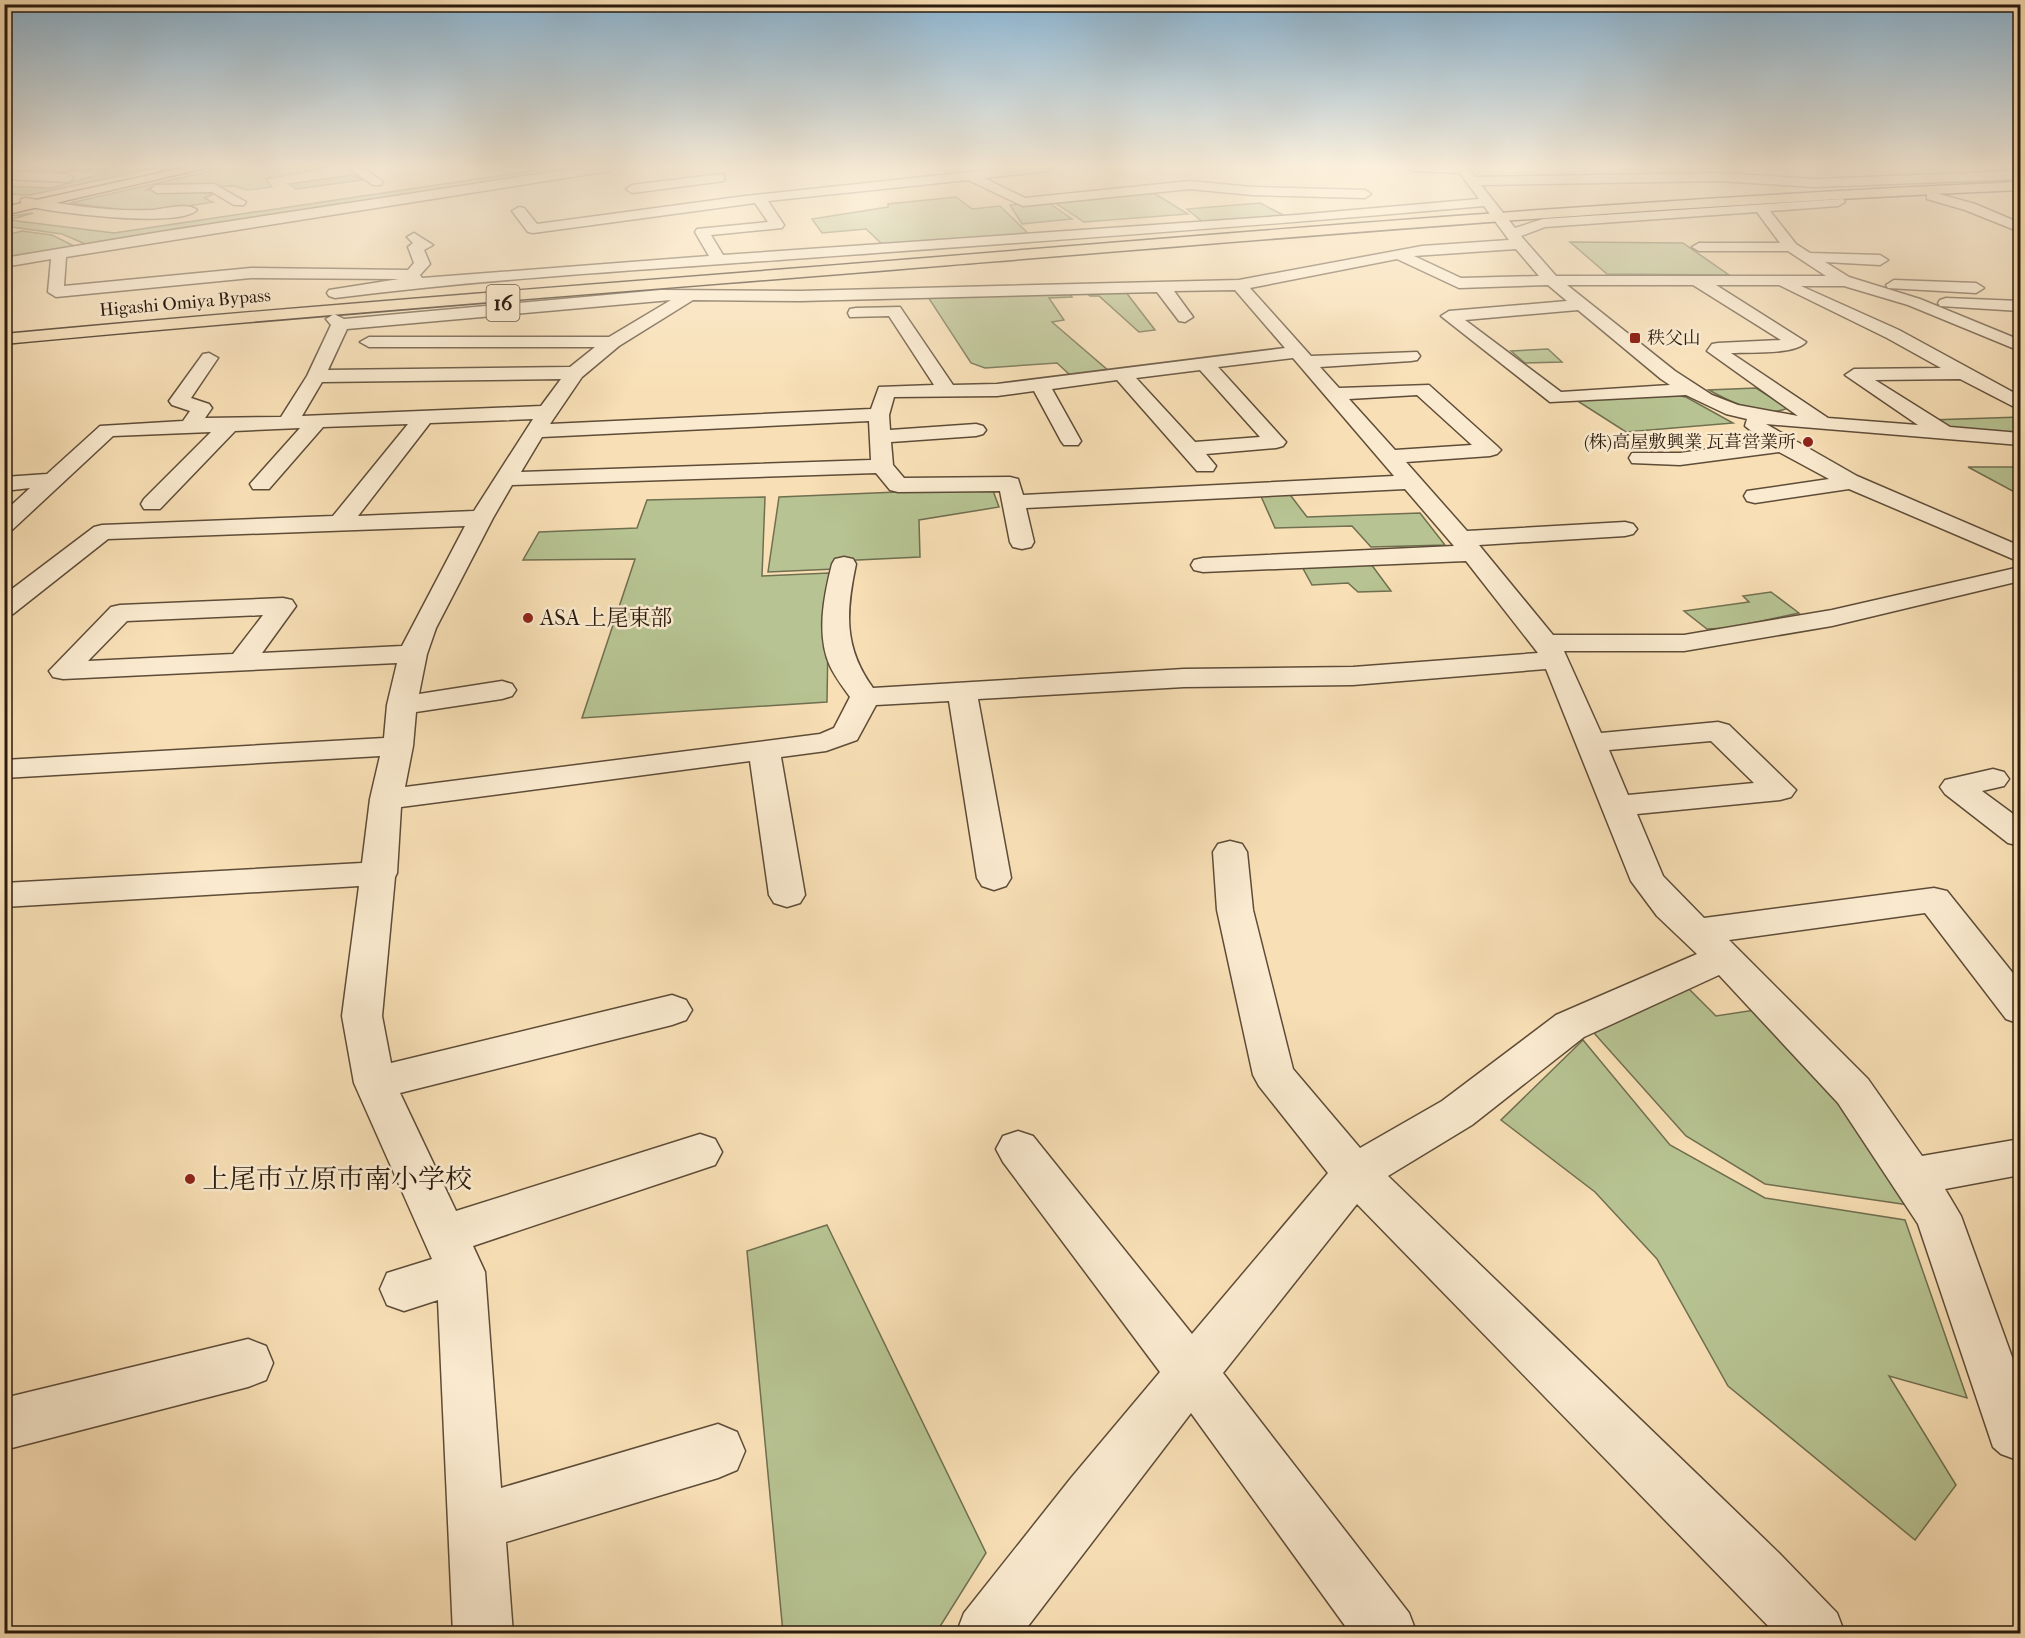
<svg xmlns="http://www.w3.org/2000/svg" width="2025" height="1638" font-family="'IM FELL French Canon','Noto Serif JP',serif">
  <rect width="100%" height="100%" fill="#f8dfb5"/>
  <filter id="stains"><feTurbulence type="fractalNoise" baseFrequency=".00333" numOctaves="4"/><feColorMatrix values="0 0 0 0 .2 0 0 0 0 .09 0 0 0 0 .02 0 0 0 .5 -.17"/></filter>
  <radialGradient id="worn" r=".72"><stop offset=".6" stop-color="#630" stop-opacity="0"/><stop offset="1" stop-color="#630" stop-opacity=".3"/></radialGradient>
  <g fill="#b7c392" stroke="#706f50" stroke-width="1.5">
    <polygon points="38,167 138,170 161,167 30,195 5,194 5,186 51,188 108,172 29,170"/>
    <polygon points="228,167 247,167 241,169 331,167 266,179 272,187 247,190 234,186 151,187 146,190 205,190 212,195 204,198 213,202 148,213 70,203"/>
    <polygon points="557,167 598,167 90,246 62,234 5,226 5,217 33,213 9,220 114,233"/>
    <polygon points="354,175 362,180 296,189 289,184"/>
    <polygon points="1147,189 1188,214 1084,222 1051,200"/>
    <polygon points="956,197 972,209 1000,206 1031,236 882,244 866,229 822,233 812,219 888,207 888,204"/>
    <polygon points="1046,201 1072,219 1022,224 1010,205"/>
    <polygon points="1260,203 1287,217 1204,223 1187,209"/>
    <polygon points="22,231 52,235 80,249 5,261 5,243 12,241 10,234"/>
    <polygon points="1570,242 1683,243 1729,275 1607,274"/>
    <polygon points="1125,291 1155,330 1139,332 1099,296 1090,296 1086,292"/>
    <polygon points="1069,292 1072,297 1049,298 1064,320 1052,322 1110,372 1070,375 1057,363 985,368 971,363 928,297"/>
    <polygon points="1548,349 1562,362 1525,363 1511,351"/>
    <path d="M1756,388l32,20c-24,11 -58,-6 -79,-18z"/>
    <polygon points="1663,393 1686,397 1733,423 1626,432 1576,400"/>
    <polygon points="2020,417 2020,433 1945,429 1931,420"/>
    <polygon points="1968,467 2020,467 2020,495"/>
    <polygon points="992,488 999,507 919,520 920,557 837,561 835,569 768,572 779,497"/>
    <polygon points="1288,492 1307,517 1420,513 1445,545 1371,547 1352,526 1275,528 1260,494"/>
    <polygon points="765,497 762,576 829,573 827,702 582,718 635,559 523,560 539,532 637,528 647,500"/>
    <polygon points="1368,560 1391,591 1358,592 1348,583 1312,585 1300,563"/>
    <polygon points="1771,592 1799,613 1729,628 1707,629 1684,611 1749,602 1743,596"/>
    <polygon points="1687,987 1716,1016 1755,1010 1841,1097 1909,1205 1765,1184 1686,1136 1594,1033"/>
    <polygon points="1583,1040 1670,1145 1765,1198 1905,1220 1967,1398 1889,1376 1956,1485 1915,1540 1728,1386 1657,1259 1595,1192 1501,1120"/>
    <polygon points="827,1225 986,1553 936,1633 783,1633 747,1251"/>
  </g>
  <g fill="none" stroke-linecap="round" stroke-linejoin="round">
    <polyline stroke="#717a73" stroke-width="14" points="2006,170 2020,169"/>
    <g stroke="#5e4c38" stroke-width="3">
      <g id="minor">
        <polygon points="347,167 362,167 383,182 381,185 373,185"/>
        <path d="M585,167h30l-6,4 -543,86 -2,29 187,-18 157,2 6,-7 -6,-16 5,-4 -6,-6 7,-4 19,12 -9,5 6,14 -10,11 2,3 287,-22 -14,-24 2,-3 71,-7 -13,-19 -222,30 -5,-1 -16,-21 7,-4 5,1 13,16 208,-28 271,-29h38l-6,4 -64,7 41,20 165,-17 62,6 113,3 6,4 -6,4 -113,-3 -62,-6 -167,17 -55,-26 -200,21 16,24 -2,3 -71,7 12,20 573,-40 183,-16 -19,-26 -48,-2 -6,-4h61l8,10 244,-4 96,6 205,-8v8l-205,8 -96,-6 -238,4 34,43 28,-9 300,-20 2,3 -7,4 -68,5 26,33 14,9 70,2 8,5 -8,5 -55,-3 24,15 71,22 100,41v11l-112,-46 -64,-19h-43l98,44 121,66v14l-60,-31 -85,1 75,47 70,6v12l-254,-21 91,52 163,70v16l-171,-73 -94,14 -8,-2 -3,-5 3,-5 82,-12 -50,-27 -99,13 -48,-2 -3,-5 3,-5h48l84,-12 -19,-15 2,-7 -21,-5 -40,-19 -136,7 -109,-86 8,-5 118,-10 -19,-16 -89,3 -62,-29 -147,29 61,68 106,-4 3,4 -3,4 -6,1 -91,6 19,21 90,-3 68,61 4,4 -4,4 -7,2 -84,6 61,69 158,-9 8,2 4,5 -4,5 -8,2 -146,9 74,90h131l148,-25 188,-43v14l-188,45 -148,25h-120l37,82 117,-11 11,3 67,65 -5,7 -11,3 -143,14 26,62 41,42 230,-30 13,3 73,91v42l-14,-5 -81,-106 -196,27 139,139 54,77 98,-17v36l-75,14 16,27 59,163v82l-19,-7 -8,-7 -75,-223 -80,-121 -119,-128 -135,62 -112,88 -84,51 391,377 58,60 8,21h-69l-419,-430 -134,169 186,240 8,21h-66l-160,-221 -169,221h-66l8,-21 107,-135 89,-106 -157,-210 -7,-13 7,-13 15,-5 15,5 159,198 136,-161 -69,-87 -6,-11 -36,-165 -4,-58 5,-8 12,-3 12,3 5,8 6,58 40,159 67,79 82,-47 114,-86 141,-61 -40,-38 -26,-35 -85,-212 -193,16 -169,2 -206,12 33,179 -5,8 -12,4 -12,-4 -5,-8 -28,-177 -73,4 -19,35 -31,11 -45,6 24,138 -5,8 -13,4 -13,-4 -5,-8 -19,-134 -349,46 -4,66 -2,4 -13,139 9,47 281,-68 14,5 6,10 -6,10 -14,5 -272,68 56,118 244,-77 15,5 7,13 -7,13 -242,81 12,26 16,216 217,-64 19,8 8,19 -8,19 -19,8 -212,64 7,92h-60l-15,-334 -34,11 -17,-6 -7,-16 7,-16 45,-14 -78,-176 -12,-67 17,-130 -355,21v-24l358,-20 8,-64 10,-43 -376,22v-18l380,-22 3,-33 10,-42 -334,16 -10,-2 -4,-6 62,-64 9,-2 163,-7 9,2 4,6 -34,47 140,-7 63,-120 -357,13 -95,75 -9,2v-21l90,-68 8,-2 231,-9 75,-92 -85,3 -54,62h-16l-3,-5 50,-56 -65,3 -75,78h-16l-3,-5 3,-5 67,-67 -98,4 -101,94 -8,2v-20l26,-24 -26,3v-14l43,-3 53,-48 83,-5 7,-10 -18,-6 -3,-4 34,-47 6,-1 9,5 -27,40 18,6 3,4 -7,10 76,-1 26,-41 24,-51 -5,-6 8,-5 10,5 317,-29 139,1 439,-11 183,-34 87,-6 -25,-34c-235,21 -470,37 -705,54 -148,11 -297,19 -444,38l-6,-2 -2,-3 2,-3 70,-11 -148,-1 -195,19 -8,-5 3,-33 -47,8v-9l156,-26zM1757,212l23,31h-81l-7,4 7,4h89l38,25h-270l-35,-40 24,-9zM1516,249l23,27 -78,2 -47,-22zM1567,285h126l88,55 -63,3 -6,1 -5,7 91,65 -60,-11 -26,-10 -37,-24zM1716,285h63l108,53 54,30 -87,1 -9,6 73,50 -90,-7 -97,-65c16,-1 65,2 75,-11zM1235,290l50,58 -288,36 -44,1 -53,-78 -44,1 -6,1 -2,4 2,4 39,-1 45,69 -55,2 -8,22 -321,15 32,-47 37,-31 74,-46 107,1 357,-9 22,29 6,1 8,-5 -19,-26zM671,300l-62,37h-240l-9,5 9,5h226l-25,20 -242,3 19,-41zM1578,310l83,69 9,6 -109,7 -96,-72zM1293,358l101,118 -371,19 -5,-16 -8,-2 -106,1 -11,-13 -2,-23 85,-6 7,-2 3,-4 -3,-4 -7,-2 -86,6 -1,-15 5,-18 103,-1 37,-5 27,50 3,4h14l3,-4 -29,-52 65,-9 80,91h16l3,-5 -10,-12 70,-6 7,-2 3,-4 -68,-75zM1200,370l60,67 -65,5 -59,-64zM561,379l-20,27 -239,10 20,-34zM1417,395l55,50 -77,5 -46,-51zM533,419l-59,92 -116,5 72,-93zM869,421l2,39 -350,12 21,-35zM876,473l14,17 8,2 102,-1 10,51 3,5 9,2 9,-2 3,-5 -8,-34 379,-19 49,57 -251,12 -9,2 -3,5 3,5 9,2 263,-11 72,92 -185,14 -169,2 -311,19c-30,-41 -27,-77 -17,-124l-3,-5 -9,-2 -9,2 -3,5c-8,31 -16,71 -2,102 5,11 13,21 20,31l-16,31 -14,6 -415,53 8,-41 3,-34 86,-13 10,-3 4,-6 -4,-6 -10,-3 -83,13 8,-40 9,-26 57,-110 19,-33zM263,615l-30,39 -145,7 39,-40zM1711,741l43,42 -126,12 -19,-45z"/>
        <polygon points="4,171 68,174 74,178 68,182 4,179"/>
        <polygon points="720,174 724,175 724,181 632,193 626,189 632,185"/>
        <polygon points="214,184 246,202 244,205 234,205 212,192 157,193 151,189 157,185"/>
        <polygon points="1932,192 1975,204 2020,223 2020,232 1965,210 1927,199 1927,193"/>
        <path d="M26,198c41,7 84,14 126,12 11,-1 36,-8 45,0 -19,19 -147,2 -176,-5v-6z"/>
        <polygon points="1894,280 1976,283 1984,288 1976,293 1888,288 1886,285"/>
        <polygon points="1946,298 2020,301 2020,311 1940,306 1938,303 1940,300"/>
        <polygon points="1993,769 2004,772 2009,779 2004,786 1982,791 2020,819 2020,846 2008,843 1945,794 1940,787 1945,780"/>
        <polygon points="248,1339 266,1346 273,1363 266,1380 248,1387 4,1450 4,1398"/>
      </g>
    </g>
    <g stroke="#2a1b0e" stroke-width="3">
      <polygon id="major" points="187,167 210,167 4,215 4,207"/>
    </g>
    <g stroke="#2a1b0e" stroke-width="3">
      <path id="highway" d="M2020,182v8c-365,16 -730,47 -1094,77 -307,25 -615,48 -922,77v-10c307,-29 615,-51 922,-76 364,-30 729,-60 1094,-76z"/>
    </g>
    <use href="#minor" fill="#faeacf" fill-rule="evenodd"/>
    <use href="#major" fill="#f8dfb5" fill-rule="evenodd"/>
    <use href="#highway" fill="#f8dfb5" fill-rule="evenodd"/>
  </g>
  <linearGradient id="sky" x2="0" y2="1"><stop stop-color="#8bb6d4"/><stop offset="0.42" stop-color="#fcf1de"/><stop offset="1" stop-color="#fcf1de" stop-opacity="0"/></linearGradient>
  <rect width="2025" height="396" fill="url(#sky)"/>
  <g fill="#8f2418" stroke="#faeacf" stroke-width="2">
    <rect x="1629" y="332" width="12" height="12" rx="3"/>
    <circle cx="1808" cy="442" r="6"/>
    <circle cx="528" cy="618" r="6"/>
    <circle cx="190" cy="1179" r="6"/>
  </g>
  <g text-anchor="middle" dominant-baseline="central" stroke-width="5" stroke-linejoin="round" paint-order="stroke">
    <g font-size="18" fill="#2a1b0e" stroke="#faeacf">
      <text transform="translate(185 303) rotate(-5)">Higashi Omiya Bypass</text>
    </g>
    <g font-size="18" fill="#2a1b0e" stroke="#faeacf" text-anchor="start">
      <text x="1647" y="338">秩父山</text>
      <text x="1796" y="442" text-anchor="end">(株)高屋敷興業 瓦葺営業所</text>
    </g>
    <rect fill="#faeacf" stroke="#685948" stroke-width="1.5" x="486.5" y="285" width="33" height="36" rx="4.5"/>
    <g font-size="21" font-weight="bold" fill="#2a1b0e">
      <text x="503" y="303">16</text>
    </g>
    <g font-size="22" fill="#2a1b0e" stroke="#faeacf" text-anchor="start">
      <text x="540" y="618">ASA 上尾東部</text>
    </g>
    <g font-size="27" fill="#2a1b0e" stroke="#faeacf" text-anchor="start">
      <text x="202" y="1179">上尾市立原市南小学校</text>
    </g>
  </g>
  <rect width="2025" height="1638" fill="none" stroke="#f8dfb5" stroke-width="24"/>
  <rect x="6" y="6" width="2013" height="1626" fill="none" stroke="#2a1b0e" stroke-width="3"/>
  <rect x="12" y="12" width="2001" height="1614" fill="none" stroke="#2a1b0e" stroke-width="1.5"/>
  <rect width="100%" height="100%" filter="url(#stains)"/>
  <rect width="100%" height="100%" fill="url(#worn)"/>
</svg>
